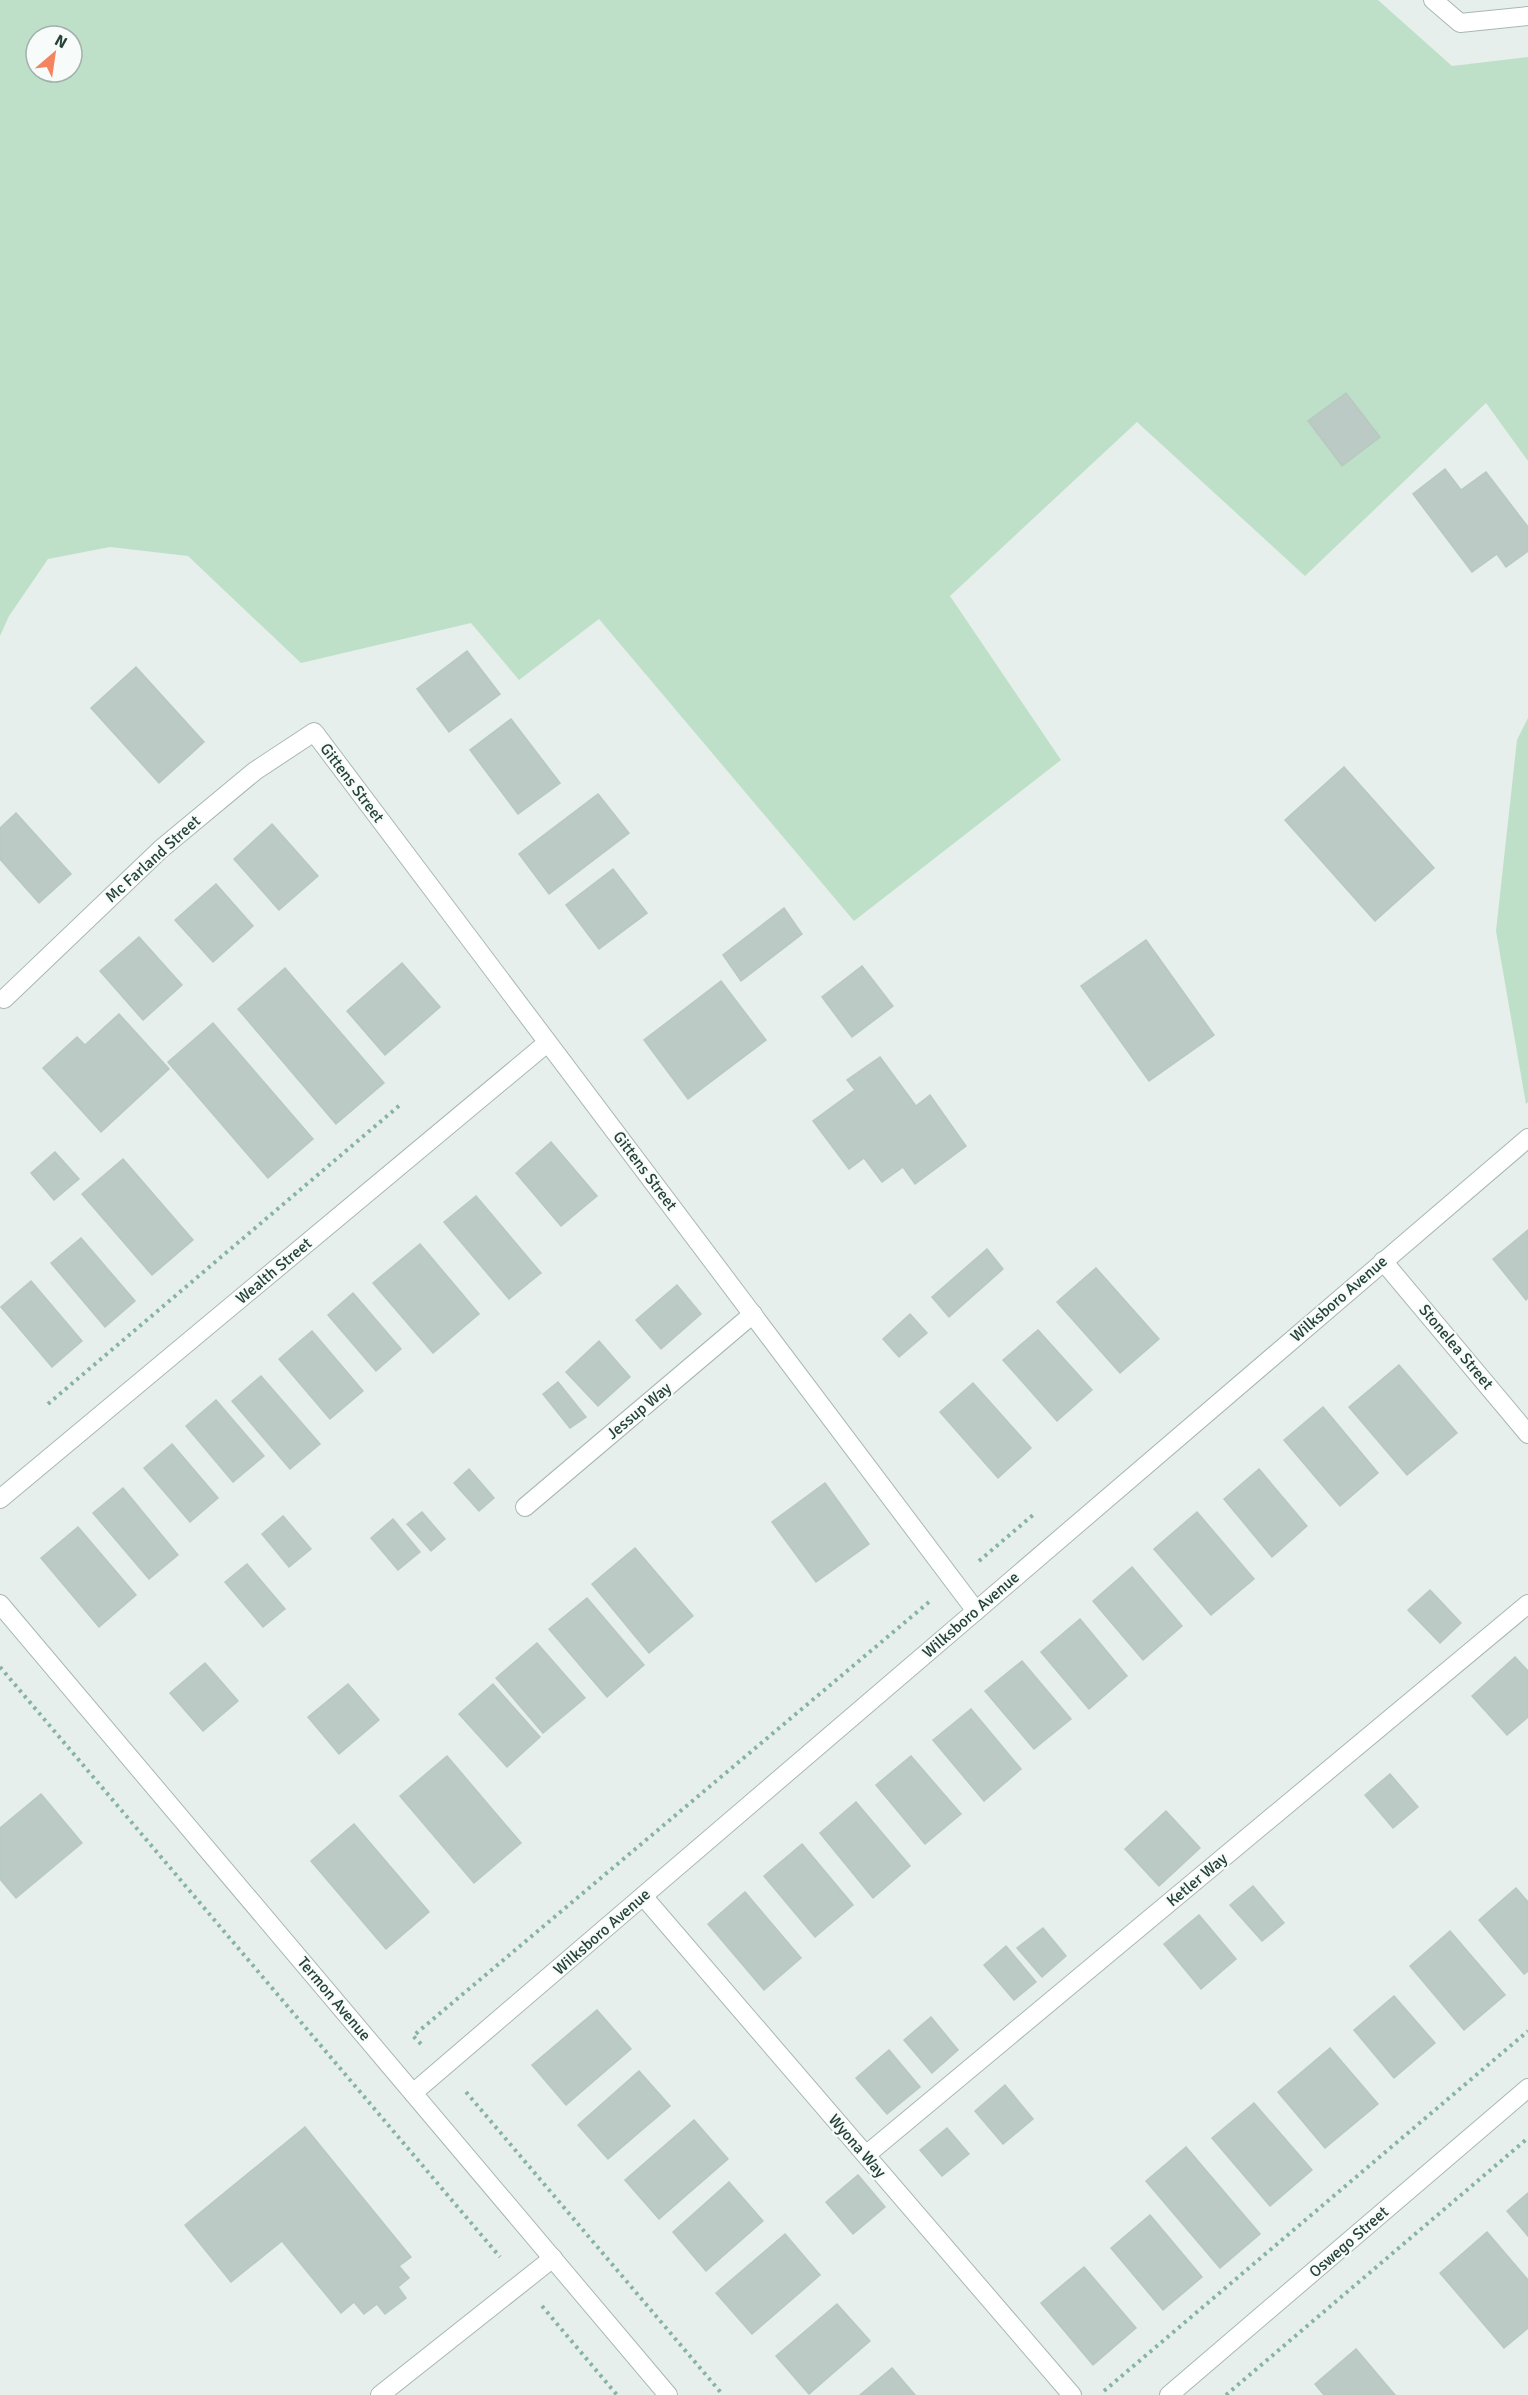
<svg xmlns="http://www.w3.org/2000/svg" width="1528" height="2395" font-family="Signika,sans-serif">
  <rect width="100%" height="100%" fill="#e6efeb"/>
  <g fill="#bfe0c8" fill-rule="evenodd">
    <path d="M0,0h1378l74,66 76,-9v404l-42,-58 -181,173 -168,-154 -187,174 111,164 -207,161 -255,-302 -80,61 -48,-57 -170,40 -113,-107 -78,-9 -62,12 -39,57 -9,20zM36,36h36v36h-36z"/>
    <polygon points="1528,718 1528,1102 1526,1104 1496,931 1517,740"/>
  </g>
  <g fill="#bbcac4" stroke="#b8c9c2" stroke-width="1.5">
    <polygon points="1346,393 1380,437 1342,466 1308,421"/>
    <polygon points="1445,469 1461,490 1486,472 1528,527 1528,551 1506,567 1497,554 1472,572 1413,494"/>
    <polygon points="467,651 500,694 449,732 417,689"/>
    <polygon points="136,667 204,742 159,783 91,708"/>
    <polygon points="511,719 560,783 518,814 470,750"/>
    <polygon points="1344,767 1434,868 1375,921 1285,820"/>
    <polygon points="598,794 629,833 549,894 519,854"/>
    <polygon points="16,813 71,874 39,903 0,859 0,828"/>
    <polygon points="272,824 318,876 279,910 234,859"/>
    <polygon points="613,869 647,913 599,949 566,905"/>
    <polygon points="216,884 253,926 213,962 175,920"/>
    <polygon points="784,908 802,934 741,981 723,955"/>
    <polygon points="139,937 182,985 143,1020 100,971"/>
    <polygon points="1146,940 1214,1035 1149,1081 1081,986"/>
    <polygon points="402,963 440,1007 385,1055 347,1011"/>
    <polygon points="862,966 893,1006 852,1037 822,997"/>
    <polygon points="285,968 384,1083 336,1124 238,1009"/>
    <polygon points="721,981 766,1040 688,1099 644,1040"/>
    <polygon points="119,1014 169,1069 101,1132 43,1068 77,1037 85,1045"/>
    <polygon points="213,1023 313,1139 268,1178 168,1062"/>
    <polygon points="880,1057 916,1106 930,1095 966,1146 915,1184 903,1167 882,1182 864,1158 849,1169 813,1121 855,1090 847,1080"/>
    <polygon points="551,1142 597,1196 561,1226 516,1173"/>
    <polygon points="55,1152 79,1179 54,1200 31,1173"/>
    <polygon points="123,1159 193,1240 152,1275 82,1194"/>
    <polygon points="476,1196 541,1273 509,1299 444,1222"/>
    <polygon points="1528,1230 1528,1298 1526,1300 1493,1259"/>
    <polygon points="81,1238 135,1301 105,1327 51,1263"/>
    <polygon points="420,1244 479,1314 433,1353 373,1283"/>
    <polygon points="987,1249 1003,1269 949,1317 932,1297"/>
    <polygon points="1096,1268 1159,1339 1120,1373 1057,1302"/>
    <polygon points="31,1281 82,1341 52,1367 1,1307"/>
    <polygon points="677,1285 701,1314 661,1349 636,1320"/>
    <polygon points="353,1293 401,1349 376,1371 328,1315"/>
    <polygon points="910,1314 927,1333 899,1357 883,1339"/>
    <polygon points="1038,1330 1092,1390 1057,1421 1003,1360"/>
    <polygon points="312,1331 363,1391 330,1419 279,1359"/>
    <polygon points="599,1341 630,1377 598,1406 566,1372"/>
    <polygon points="1399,1365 1457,1433 1407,1475 1349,1407"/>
    <polygon points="261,1376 320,1444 290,1469 232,1401"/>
    <polygon points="558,1382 586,1417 570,1428 543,1394"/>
    <polygon points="973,1383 1031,1448 998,1478 940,1412"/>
    <polygon points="216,1400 264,1456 233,1482 186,1426"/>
    <polygon points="1323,1407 1378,1473 1340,1506 1284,1440"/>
    <polygon points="172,1444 218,1498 190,1522 144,1468"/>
    <polygon points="469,1469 494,1498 479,1511 454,1483"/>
    <polygon points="1259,1469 1307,1526 1272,1557 1224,1499"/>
    <polygon points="825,1483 869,1544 816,1582 772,1522"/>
    <polygon points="123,1488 178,1555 149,1579 93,1513"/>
    <polygon points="422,1512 445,1539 431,1551 407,1524"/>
    <polygon points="1197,1512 1254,1579 1211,1615 1154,1549"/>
    <polygon points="283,1516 311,1549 289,1567 262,1534"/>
    <polygon points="393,1519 420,1552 398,1570 371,1538"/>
    <polygon points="78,1527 136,1595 99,1627 41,1558"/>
    <polygon points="635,1548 693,1616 649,1653 592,1584"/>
    <polygon points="247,1564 285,1609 263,1627 225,1582"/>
    <polygon points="1132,1567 1182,1626 1143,1660 1093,1601"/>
    <polygon points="1430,1590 1461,1623 1440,1643 1408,1610"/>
    <polygon points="587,1598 644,1665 607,1697 549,1629"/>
    <polygon points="1080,1619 1127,1676 1089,1709 1041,1652"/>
    <polygon points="537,1643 585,1698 543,1733 496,1678"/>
    <polygon points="1515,1657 1528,1671 1528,1717 1507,1735 1472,1696"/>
    <polygon points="1022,1661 1071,1719 1034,1749 985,1691"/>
    <polygon points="205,1663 238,1701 203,1731 170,1693"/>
    <polygon points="348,1684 379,1720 339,1754 308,1717"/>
    <polygon points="493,1684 540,1737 507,1767 459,1714"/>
    <polygon points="971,1709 1021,1769 984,1801 933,1740"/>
    <polygon points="447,1756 521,1843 474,1883 400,1796"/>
    <polygon points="911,1756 961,1814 925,1844 876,1785"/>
    <polygon points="1390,1774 1418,1807 1393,1828 1365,1795"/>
    <polygon points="41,1794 82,1843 16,1898 0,1879 0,1828"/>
    <polygon points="856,1802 910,1866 873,1898 820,1833"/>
    <polygon points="1166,1811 1200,1848 1159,1886 1125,1849"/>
    <polygon points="354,1824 429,1912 386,1949 311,1861"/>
    <polygon points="802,1844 853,1905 815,1937 764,1876"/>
    <polygon points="1253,1886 1284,1923 1262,1941 1230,1905"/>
    <polygon points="1516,1888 1528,1902 1528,1971 1524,1974 1479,1920"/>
    <polygon points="745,1892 801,1958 764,1990 708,1924"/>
    <polygon points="1199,1915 1236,1959 1201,1989 1164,1944"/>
    <polygon points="1043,1928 1066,1956 1042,1977 1017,1948"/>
    <polygon points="1450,1931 1505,1995 1464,2030 1410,1966"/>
    <polygon points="1006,1946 1036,1982 1014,2000 984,1965"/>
    <polygon points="1394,1996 1435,2043 1394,2078 1354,2030"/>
    <polygon points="597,2010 631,2049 566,2105 532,2065"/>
    <polygon points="931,2017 958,2050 932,2073 904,2040"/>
    <polygon points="1330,2048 1378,2104 1325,2148 1278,2092"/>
    <polygon points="889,2050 920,2087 887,2114 856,2078"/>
    <polygon points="639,2071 670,2106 608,2159 578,2125"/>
    <polygon points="1005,2085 1033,2119 1003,2144 975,2111"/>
    <polygon points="1254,2103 1312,2170 1270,2206 1212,2138"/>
    <polygon points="694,2120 728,2159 659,2219 625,2180"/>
    <polygon points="305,2127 411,2257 399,2266 409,2278 398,2287 406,2298 385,2314 377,2304 364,2314 354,2302 341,2313 282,2241 231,2282 185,2225"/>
    <polygon points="947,2128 969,2154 942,2176 920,2150"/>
    <polygon points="1186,2147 1260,2234 1220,2268 1146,2181"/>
    <polygon points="858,2175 885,2207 853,2234 826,2202"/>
    <polygon points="729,2182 763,2221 706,2271 673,2232"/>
    <polygon points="1528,2193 1528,2236 1507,2211"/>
    <polygon points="1150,2215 1202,2277 1163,2310 1111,2248"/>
    <polygon points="1487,2232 1528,2280 1528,2328 1504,2348 1440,2273"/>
    <polygon points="785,2234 820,2275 752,2334 716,2293"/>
    <polygon points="1084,2267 1136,2328 1093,2365 1041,2303"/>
    <polygon points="837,2304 870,2341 809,2394 776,2356"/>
    <polygon points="1356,2349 1395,2395 1324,2395 1315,2384"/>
    <polygon points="892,2368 915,2395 860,2395"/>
  </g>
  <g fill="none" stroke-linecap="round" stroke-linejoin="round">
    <g stroke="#a8b8b2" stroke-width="20">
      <g id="lane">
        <polyline points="525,1507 753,1314"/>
        <polyline points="643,1896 1072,2395"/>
        <polyline points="866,2155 1528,1604"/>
      </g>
    </g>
    <g stroke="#a8b8b2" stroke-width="20">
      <g id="street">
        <polyline points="1433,0 1460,23 1528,16"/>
        <polyline points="4,999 161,849 255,771 314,732 976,1611"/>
        <polyline points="1383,1261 1528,1434"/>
        <polyline points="0,1499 547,1043"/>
        <polyline points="0,1604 668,2395"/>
        <polyline points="413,2093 1528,1138"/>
        <polyline points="380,2395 553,2258"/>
        <polyline points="1169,2395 1528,2088"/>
      </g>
    </g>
    <g stroke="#86b3a5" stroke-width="4" stroke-dasharray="3 4.5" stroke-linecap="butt">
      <polyline points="48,1404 400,1105"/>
      <polyline points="979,1561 1033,1515"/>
      <polyline points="0,1667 500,2257"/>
      <polyline points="421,2044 413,2036 929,1602"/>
      <polyline points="466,2092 723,2395"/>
      <polyline points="542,2306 617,2395"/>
      <polyline points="1104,2391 1528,2031"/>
      <polyline points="1226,2395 1528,2138"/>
    </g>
    <use href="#lane" stroke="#fff" stroke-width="18"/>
    <use href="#street" stroke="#fff" stroke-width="18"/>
  </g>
  <g text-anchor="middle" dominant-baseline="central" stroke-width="4.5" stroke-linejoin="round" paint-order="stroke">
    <g font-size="16" fill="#24423a" stroke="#f7fbf9">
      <text transform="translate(352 783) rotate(53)">Gittens Street</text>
      <text transform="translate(153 859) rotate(-42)">Mc Farland Street</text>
      <text transform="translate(645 1171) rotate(53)">Gittens Street</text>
      <text transform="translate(274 1271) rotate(-40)">Wealth Street</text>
      <text transform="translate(1339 1299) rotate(-41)">Wilksboro Avenue</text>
      <text transform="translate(1456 1347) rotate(50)">Stonelea Street</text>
      <text transform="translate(639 1411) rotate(-40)">Jessup Way</text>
      <text transform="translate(971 1615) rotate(-41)">Wilksboro Avenue</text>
      <text transform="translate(1197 1880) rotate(-40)">Ketler Way</text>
      <text transform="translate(602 1932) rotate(-41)">Wilksboro Avenue</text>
      <text transform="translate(334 1999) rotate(50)">Termon Avenue</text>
      <text transform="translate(857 2146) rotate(49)">Wyona Way</text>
      <text transform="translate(1349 2242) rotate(-41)">Oswego Street</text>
    </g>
  </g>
  <g transform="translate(54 54) rotate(29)"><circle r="28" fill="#f7fbf9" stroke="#a3b1ad" stroke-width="1.5"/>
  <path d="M0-4.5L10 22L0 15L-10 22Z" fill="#f4845f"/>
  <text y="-9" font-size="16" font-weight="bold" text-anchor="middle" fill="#24423a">N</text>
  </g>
</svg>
